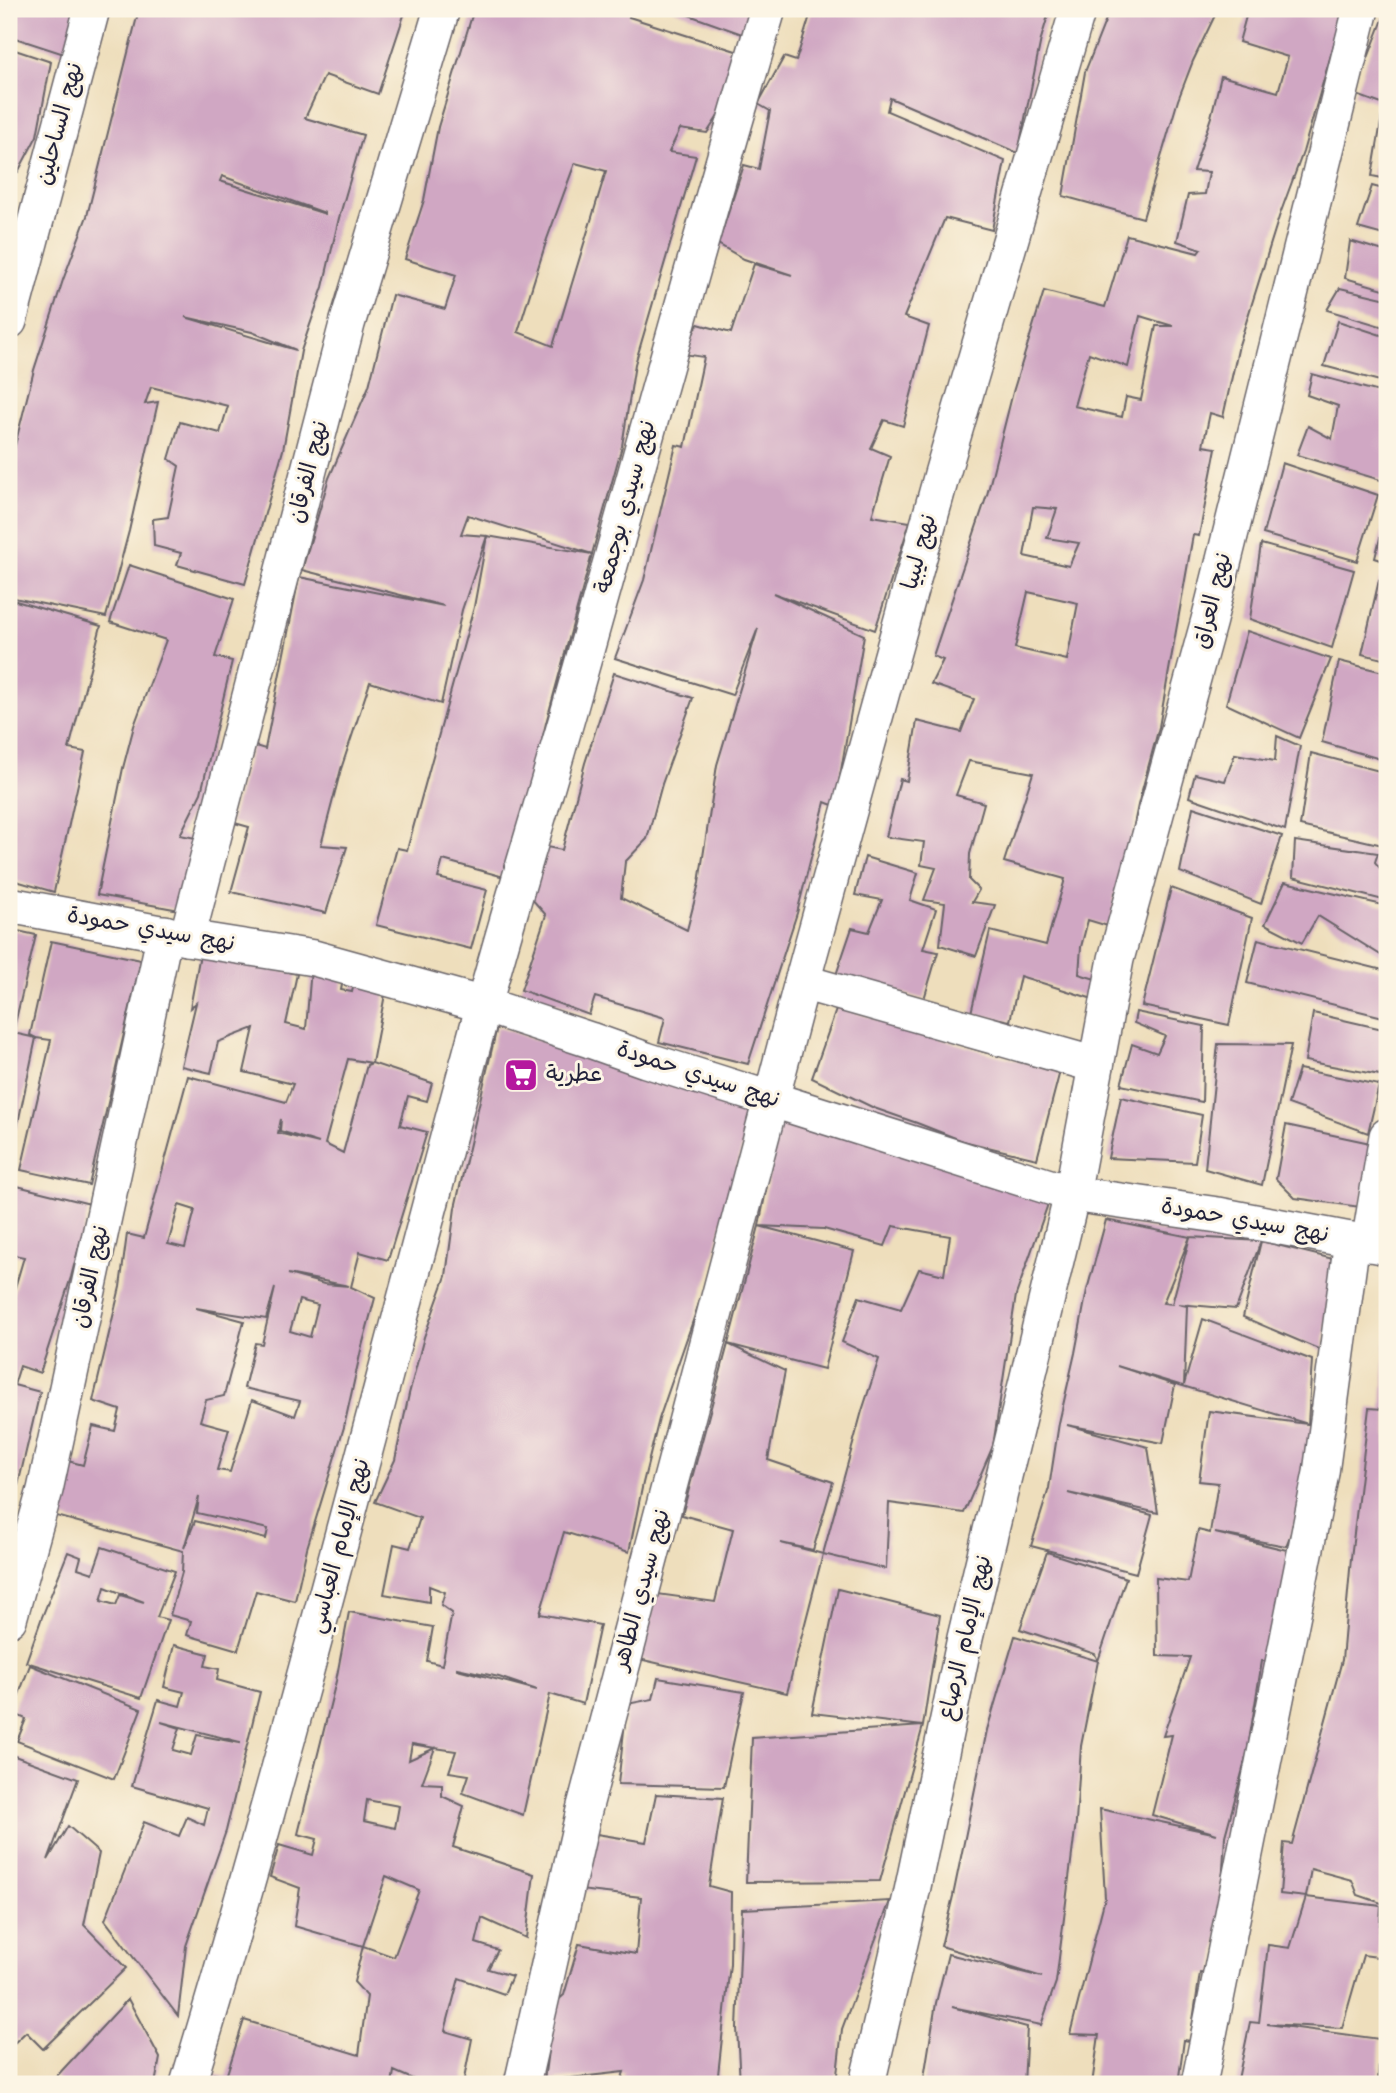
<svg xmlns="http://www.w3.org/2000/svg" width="1396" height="2093" font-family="Kalam,'Playpen Sans Arabic',sans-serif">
  <rect width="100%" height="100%" fill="#fcf5e5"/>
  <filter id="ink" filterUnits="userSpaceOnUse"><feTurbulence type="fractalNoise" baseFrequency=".0143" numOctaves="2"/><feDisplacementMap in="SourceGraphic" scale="14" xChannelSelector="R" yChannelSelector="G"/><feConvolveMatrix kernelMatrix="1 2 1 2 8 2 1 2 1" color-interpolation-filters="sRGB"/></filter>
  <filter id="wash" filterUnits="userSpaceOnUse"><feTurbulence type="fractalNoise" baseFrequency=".00686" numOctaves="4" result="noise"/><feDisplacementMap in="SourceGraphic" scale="28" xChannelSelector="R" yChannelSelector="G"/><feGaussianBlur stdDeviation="1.57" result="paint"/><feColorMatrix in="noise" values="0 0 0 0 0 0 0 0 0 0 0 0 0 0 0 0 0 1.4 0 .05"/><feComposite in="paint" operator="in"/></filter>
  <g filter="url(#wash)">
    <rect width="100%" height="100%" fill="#eedebc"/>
    <g id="blocks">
      <g fill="#d0a7c3" fill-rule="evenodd">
        <polygon points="9,9 77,9 67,55 9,36"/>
        <path d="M139,9h267l-28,85 -53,-19 -20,43 58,17 -24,83 -16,69 -22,64 -18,99 -38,134 -68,-19 4,-12 -27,-7 -1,-27 15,-2 11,-51 -10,-7 11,-37 40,11 8,-27 -77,-19 -6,17 13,-2 -29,129 -23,86 -97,-20v-128l25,-99 29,-90 24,-64zM222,176l103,37v1l-105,-33zM185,317l67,15 44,18z"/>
        <path d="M474,9h157l-2,8 113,36 -20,57 -15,23 -27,-4 -11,23 27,4 -61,208 -13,82 -30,108 -124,-39 -7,19 26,2 -25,74 -21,94 -71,-22 -29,87 -20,76 26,2 -21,66 -95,-21 18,-65 -18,-5 21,-77 13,4 34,-172 145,29 -142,-36 27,-92 40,-92 23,-91 53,14 11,-34 -51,-16 19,-59 14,-73zM575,163l31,8 -53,175 -35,-14 29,-93z"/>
        <polygon points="672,9 751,9 742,34"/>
        <polygon points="812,9 1050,9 1041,39 1018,153 890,98 887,111 1005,161 992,230 945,218 904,317 929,326 903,426 884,420 871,448 890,456 872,516 910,522 875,630 773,593 864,635 835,806 825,802 797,913 748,1064 659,1042 665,1018 595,997 589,1015 521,990 546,915 531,898 547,847 562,850 585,763 614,673 693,698 662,784 647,839 625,862 621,898 687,930 699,883 717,765 758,628 732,695 615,658 644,580 676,445 685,447 704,357 683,354 698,324 731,333 754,264 792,275 744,259 718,244 744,165 759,169 770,111 758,104 784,57 796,61"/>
        <polygon points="1110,9 1218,9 1193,61 1178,100 1143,218 1063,196 1085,72"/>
        <path d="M1248,9h96l-41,143 -24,65 -40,128 -16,72 -13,-4 -7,33 13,2 -17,88 -6,-1 -34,192 -21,78 -18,90 -5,-2 -4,34 -23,-7 -7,27 -2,27 26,8 -12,17 -73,-23 -10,45 -39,-8 19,-82 56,14 19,-66 -61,-17 29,-89 -64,-12 -13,34 28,8 -14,51 -1,26 10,10 -7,12 23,3 -19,51 -36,-11 5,-42 -21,-3 12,-32 -15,-3 3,-23 -38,-5 14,-58 7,2 10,-60 44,11 13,-33 -43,-15 12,-24 -10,-4 54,-161 26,-103 31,-101 61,16 22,-72 71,18 3,-4 -24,-8 11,-46 17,-1 4,-22 -16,-1 18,-54 10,-41 57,16 10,-35 -49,-15zM1140,316l33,10h-17l-15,74 -15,-3 -4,20 -48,-11 15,-53 39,14zM1033,507l24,2 -10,29 32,5 -10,23 -45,-10zM1028,592l50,11 -11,57 -52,-12z"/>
        <polygon points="1387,9 1387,106 1354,94"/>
        <polygon points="9,48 51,62 37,136 18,172 9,169"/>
        <polygon points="1382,116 1387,117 1387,179 1372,176"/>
        <polygon points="1372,186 1387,190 1387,236 1358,228"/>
        <polygon points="1350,241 1387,252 1387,290 1345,278"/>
        <polygon points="1340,288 1387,299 1387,328 1327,310"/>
        <polygon points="1338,321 1387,337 1387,383 1324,366"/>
        <polygon points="1312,374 1387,394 1387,482 1297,455 1308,426 1332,439 1338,406 1307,395"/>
        <polygon points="1282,463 1378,495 1357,561 1263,534"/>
        <polygon points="1386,514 1387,514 1387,562 1375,558"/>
        <polygon points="487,536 592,554 546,723 523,821 504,877 443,860 438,878 487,890 471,949 376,925 397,848 407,850 474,607"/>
        <polygon points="1261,544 1354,570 1332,648 1250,619"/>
        <polygon points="129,565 234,599 215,657 232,661 201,793 180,835 201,839 185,911 97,895 123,768 134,726 166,640 110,622"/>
        <polygon points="1379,580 1387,582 1387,660 1362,654"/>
        <polygon points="9,599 101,626 69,749 85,752 54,892 9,879"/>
        <polygon points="1247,631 1331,659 1299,738 1226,704"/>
        <polygon points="1339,661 1387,673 1387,761 1322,742"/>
        <polygon points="1277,736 1300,746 1285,830 1189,797 1195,774 1225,781 1235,754 1275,761"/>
        <polygon points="1311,753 1387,773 1387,846 1300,826"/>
        <polygon points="1193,807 1282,836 1261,904 1180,872"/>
        <polygon points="1295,841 1378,853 1375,862 1387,877 1387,901 1293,877"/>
        <polygon points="865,857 918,873 910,900 936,909 923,949 938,952 924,999 836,975 852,928 869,932 882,900 855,895"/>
        <polygon points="1285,882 1387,906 1387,959 1318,916 1302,943 1265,924"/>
        <polygon points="1171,888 1252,918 1229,1025 1142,1006"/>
        <polygon points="9,929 36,935 13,1032 9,1031"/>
        <polygon points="1258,939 1387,971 1387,1018 1247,983"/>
        <polygon points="51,941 141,960 89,1185 21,1170 51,1040 36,1038 30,1035"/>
        <path d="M200,954l97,20 -11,50 20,5 5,-61 33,6 -3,16 11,2 2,-8 32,5 -14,74 -24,-4 -23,85 18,9 24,-88 5,-2 60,20 -5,18 -19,-5 -8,29 27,7 -39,128 -28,-8 -9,35 24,11 -14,52 -17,77 -37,121 -12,53 -39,-10 -18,59 -51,-15 4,-14 -21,-6 12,-43 1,-21 -130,-36 15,-54 15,4 10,-39 22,5 5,-21 -27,-9 27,-114 7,-53 17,4 44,-162 98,26 7,-18 -49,-12 10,-44 -36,14 -7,31 -30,-7 15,-63 -6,5zM281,1119l-1,12 39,12 -41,-10zM179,1205l16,5 -10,38 -17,-4zM288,1274l61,12 -25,-2zM275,1288l-13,56 -7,-1 -11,45 56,13 -5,15 -43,-16 -22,72 -13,-2 12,-41 -29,-8 6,-21 18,-4 20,-75 -48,-13 70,11zM299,1300l19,5 -8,32 -20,-6zM199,1497l-2,16 71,16 -2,10 -71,-18 -11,27z"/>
        <polygon points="837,1007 984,1052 1060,1071 1037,1159 963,1141 917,1123 874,1108 812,1078"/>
        <polygon points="1136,1012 1204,1026 1202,1102 1121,1085 1132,1044 1157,1053 1165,1036 1134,1023"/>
        <polygon points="1313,1013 1387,1030 1387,1045 1380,1075 1305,1061"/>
        <path d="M497,1027l255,82 -45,171 -48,139 -16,64 -14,69 -65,-20 -24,82 60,11 -17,79 -33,-10 -27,121 -60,-22 6,-18 -20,-3 7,-21 -21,-3 -23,-4 -3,16 26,-12 -13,35 20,1v12l22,10 -11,41 81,27 -8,64 -44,-20 -6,25 22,7 -10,19 24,7 -8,18 -45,-16 -14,53 27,8 -9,45h-39l-30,-13 -2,13h-182l4,-10 12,3 18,-57 115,35 8,-59 -13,-14 9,-36 -69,-20 6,-38 -30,-11 9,-32 34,10 4,-16 -19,-5 38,-153 13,-69 84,15 -6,34 15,4 10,-52 -11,-8 4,-13 -16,-6v16l-45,-8 10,-50 16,4 10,-30 -45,-16 20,-42 14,-66 15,-57 22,-61 9,-68zM457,1668l42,9 38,13 -80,-21zM367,1800l32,6 -4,22 -31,-7zM386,1876l33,14 -25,67 -31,-11z"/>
        <polygon points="9,1032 36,1038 17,1128 9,1127"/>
        <polygon points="1218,1044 1291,1045 1262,1185 1205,1169"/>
        <polygon points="1299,1069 1379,1085 1368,1133 1288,1104"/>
        <polygon points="1121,1097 1202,1115 1195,1162 1108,1158"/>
        <polygon points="782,1110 1049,1201 1016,1295 993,1446 964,1513 889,1503 886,1569 823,1554 787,1693 639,1659 658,1594 715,1602 733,1529 682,1515 728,1344 785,1371 768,1460 833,1482 813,1550 781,1543 823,1554 862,1411 879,1359 842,1342 859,1297 901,1309 919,1269 944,1275 950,1236 893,1226 885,1246 824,1229 759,1226 854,1251 824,1369 728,1344 759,1226"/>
        <polygon points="1286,1125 1375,1144 1360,1207 1295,1198 1276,1179"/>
        <polygon points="9,1184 90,1204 71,1277 40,1373 20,1366 14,1385 40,1392 10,1519 9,1308 24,1257 9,1254"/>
        <path d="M1106,1220l84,17 71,4 -25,68 -58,-5 9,2 -3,79 19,-66 109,41 -4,64 -191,-58 58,19 -12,58 -96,-18 81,22 10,66 -90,-20 84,22 -16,58 -105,-27 18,-58 10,-65 16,-70 12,-63zM1190,1237l-18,67 -9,-1z"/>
        <polygon points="1261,1241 1333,1259 1323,1351 1243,1317"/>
        <polygon points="1385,1343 1387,1343 1387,1905 1358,1895 1352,1880 1311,1869 1306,1897 1280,1894 1284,1843 1292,1844 1342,1660 1351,1558 1369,1408 1382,1409"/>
        <polygon points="1209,1411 1315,1425 1306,1495 1286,1546 1215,1533 1291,1551 1271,1661 1262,1661 1247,1754 1225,1836 1220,1919 1213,1974 1200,1973 1190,2041 1184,2040 1178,2084 1092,2084 1099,2035 1070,2034 1105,1898 1100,1809 1217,1834 1152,1815 1172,1735 1163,1736 1190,1657 1157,1656 1156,1578 1188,1582 1198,1530 1210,1533 1218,1483 1199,1481"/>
        <path d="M102,1547l73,24 -18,46 11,3 -27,78 -115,-36 16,-45 26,-65 13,5 -3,11 15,5zM105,1587l39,15 -24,-7 -4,10 -15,-4z"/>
        <polygon points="1047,1552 1126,1578 1098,1661 1081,1746 1076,1822 1056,1982 1041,2025 952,2007 1027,2027 1024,2084 923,2084 936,2003 948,1954 1042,1977 941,1946 953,1896 987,1730 1015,1636 1098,1661 1095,1654 1020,1629"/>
        <polygon points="838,1589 940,1615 923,1726 880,1881 746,1882 752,1738 923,1726 812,1713"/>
        <path d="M174,1645l34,9 -3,12 14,3 -2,11 43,12 -34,139 -40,115 -8,70 -73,-96 39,-98 35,14 8,-19 17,8 4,-17 -76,-22 26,-86 22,6 4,-14 -20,-5zM161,1722l79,20v1l-43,-8 -6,20 -18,-5 7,-22z"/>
        <polygon points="30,1665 141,1709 114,1779 17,1741 26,1719 12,1713"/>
        <polygon points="658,1678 744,1692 724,1787 618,1784 627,1704 653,1699"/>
        <polygon points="9,1754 78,1779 48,1860 68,1826 99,1853 84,1925 126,1968 43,2049 26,2032 12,2045 9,2042"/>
        <polygon points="656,1794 723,1798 709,1886 731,1892 730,1964 717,2084 620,2084 624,2072 544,2081 554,2004 564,1995 579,1944 636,1954 641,1897 579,1890 590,1833 646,1842"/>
        <polygon points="1306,1897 1381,1906 1378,1957 1363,1955 1342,2028 1267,2024 1380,2039 1378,2084 1237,2084 1250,2022 1259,2023 1268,1945 1290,1948"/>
        <polygon points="890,1901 842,2029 836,2084 740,2084 737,2028 742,1909"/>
        <polygon points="128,1999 160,2058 155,2084 62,2084 55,2078"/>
      </g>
    </g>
  </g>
  <g filter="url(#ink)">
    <use href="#blocks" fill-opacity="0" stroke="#696468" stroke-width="2"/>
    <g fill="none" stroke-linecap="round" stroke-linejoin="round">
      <g stroke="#696468" stroke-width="38">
        <g id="street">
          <polyline points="9,321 92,9"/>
          <polyline points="9,905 187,938 314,958 484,1005 590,1040 646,1060 1072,1194 1218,1215 1387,1247"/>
          <polyline points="187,938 347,324 442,9"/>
          <polyline points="802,982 1096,1065"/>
          <polyline points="1369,1244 1387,1136"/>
          <polyline points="9,1619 45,1490 165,933"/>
          <path d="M188,2084c108,-356 197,-717 295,-1076 29,-108 63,-214 93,-322 64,-226 125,-453 192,-677"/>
          <polyline points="522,2084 584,1810 802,982 942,474 1078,9"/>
          <polyline points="867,2084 911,1896 965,1638 1072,1194 1116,959 1209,620 1361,9"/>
          <polyline points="1199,2084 1321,1473 1352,1240"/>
        </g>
      </g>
      <use href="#street" stroke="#fff" stroke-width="35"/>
    </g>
  </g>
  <defs>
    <g id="supermarket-square" transform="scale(1.75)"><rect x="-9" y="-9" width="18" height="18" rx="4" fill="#b5179e" stroke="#fcf5e5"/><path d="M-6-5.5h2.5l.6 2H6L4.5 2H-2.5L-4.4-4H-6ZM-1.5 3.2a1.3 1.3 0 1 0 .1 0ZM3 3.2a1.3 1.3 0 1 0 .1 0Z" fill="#fff"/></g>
  </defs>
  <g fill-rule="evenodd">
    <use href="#supermarket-square" x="521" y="1075"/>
  </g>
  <g text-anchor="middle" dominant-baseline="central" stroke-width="6" stroke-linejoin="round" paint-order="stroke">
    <g font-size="23" fill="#22223b" stroke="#fcf5e5">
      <text transform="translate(60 124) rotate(-75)">نهج الساحلين</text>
      <text transform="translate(309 472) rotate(-76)">نهج الفرقان</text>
      <text transform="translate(626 507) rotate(-75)">نهج سيدي بوجمعة</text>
      <text transform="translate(920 552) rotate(-75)">نهج ليبيا</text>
      <text transform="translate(1213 601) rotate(-76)">نهج العراق</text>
      <text transform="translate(151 930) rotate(10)">نهج سيدي حمودة</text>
      <text transform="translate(698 1075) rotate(18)">نهج سيدي حمودة</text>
      <text transform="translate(1245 1221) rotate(10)">نهج سيدي حمودة</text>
      <text transform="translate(91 1277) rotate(-78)">نهج الفرقان</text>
      <text transform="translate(340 1546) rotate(-75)">نهج الإمام العباسي</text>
      <text transform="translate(642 1590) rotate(-75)">نهج سيدي الطاهر</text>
      <text transform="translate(966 1638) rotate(-77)">نهج الإمام الرصاع</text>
    </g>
    <g font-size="23" fill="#22223b" stroke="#fcf5e5" text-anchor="start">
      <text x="546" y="1075">عطرية</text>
    </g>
  </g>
  <rect width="1396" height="2093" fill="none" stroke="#fcf5e5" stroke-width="35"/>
</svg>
